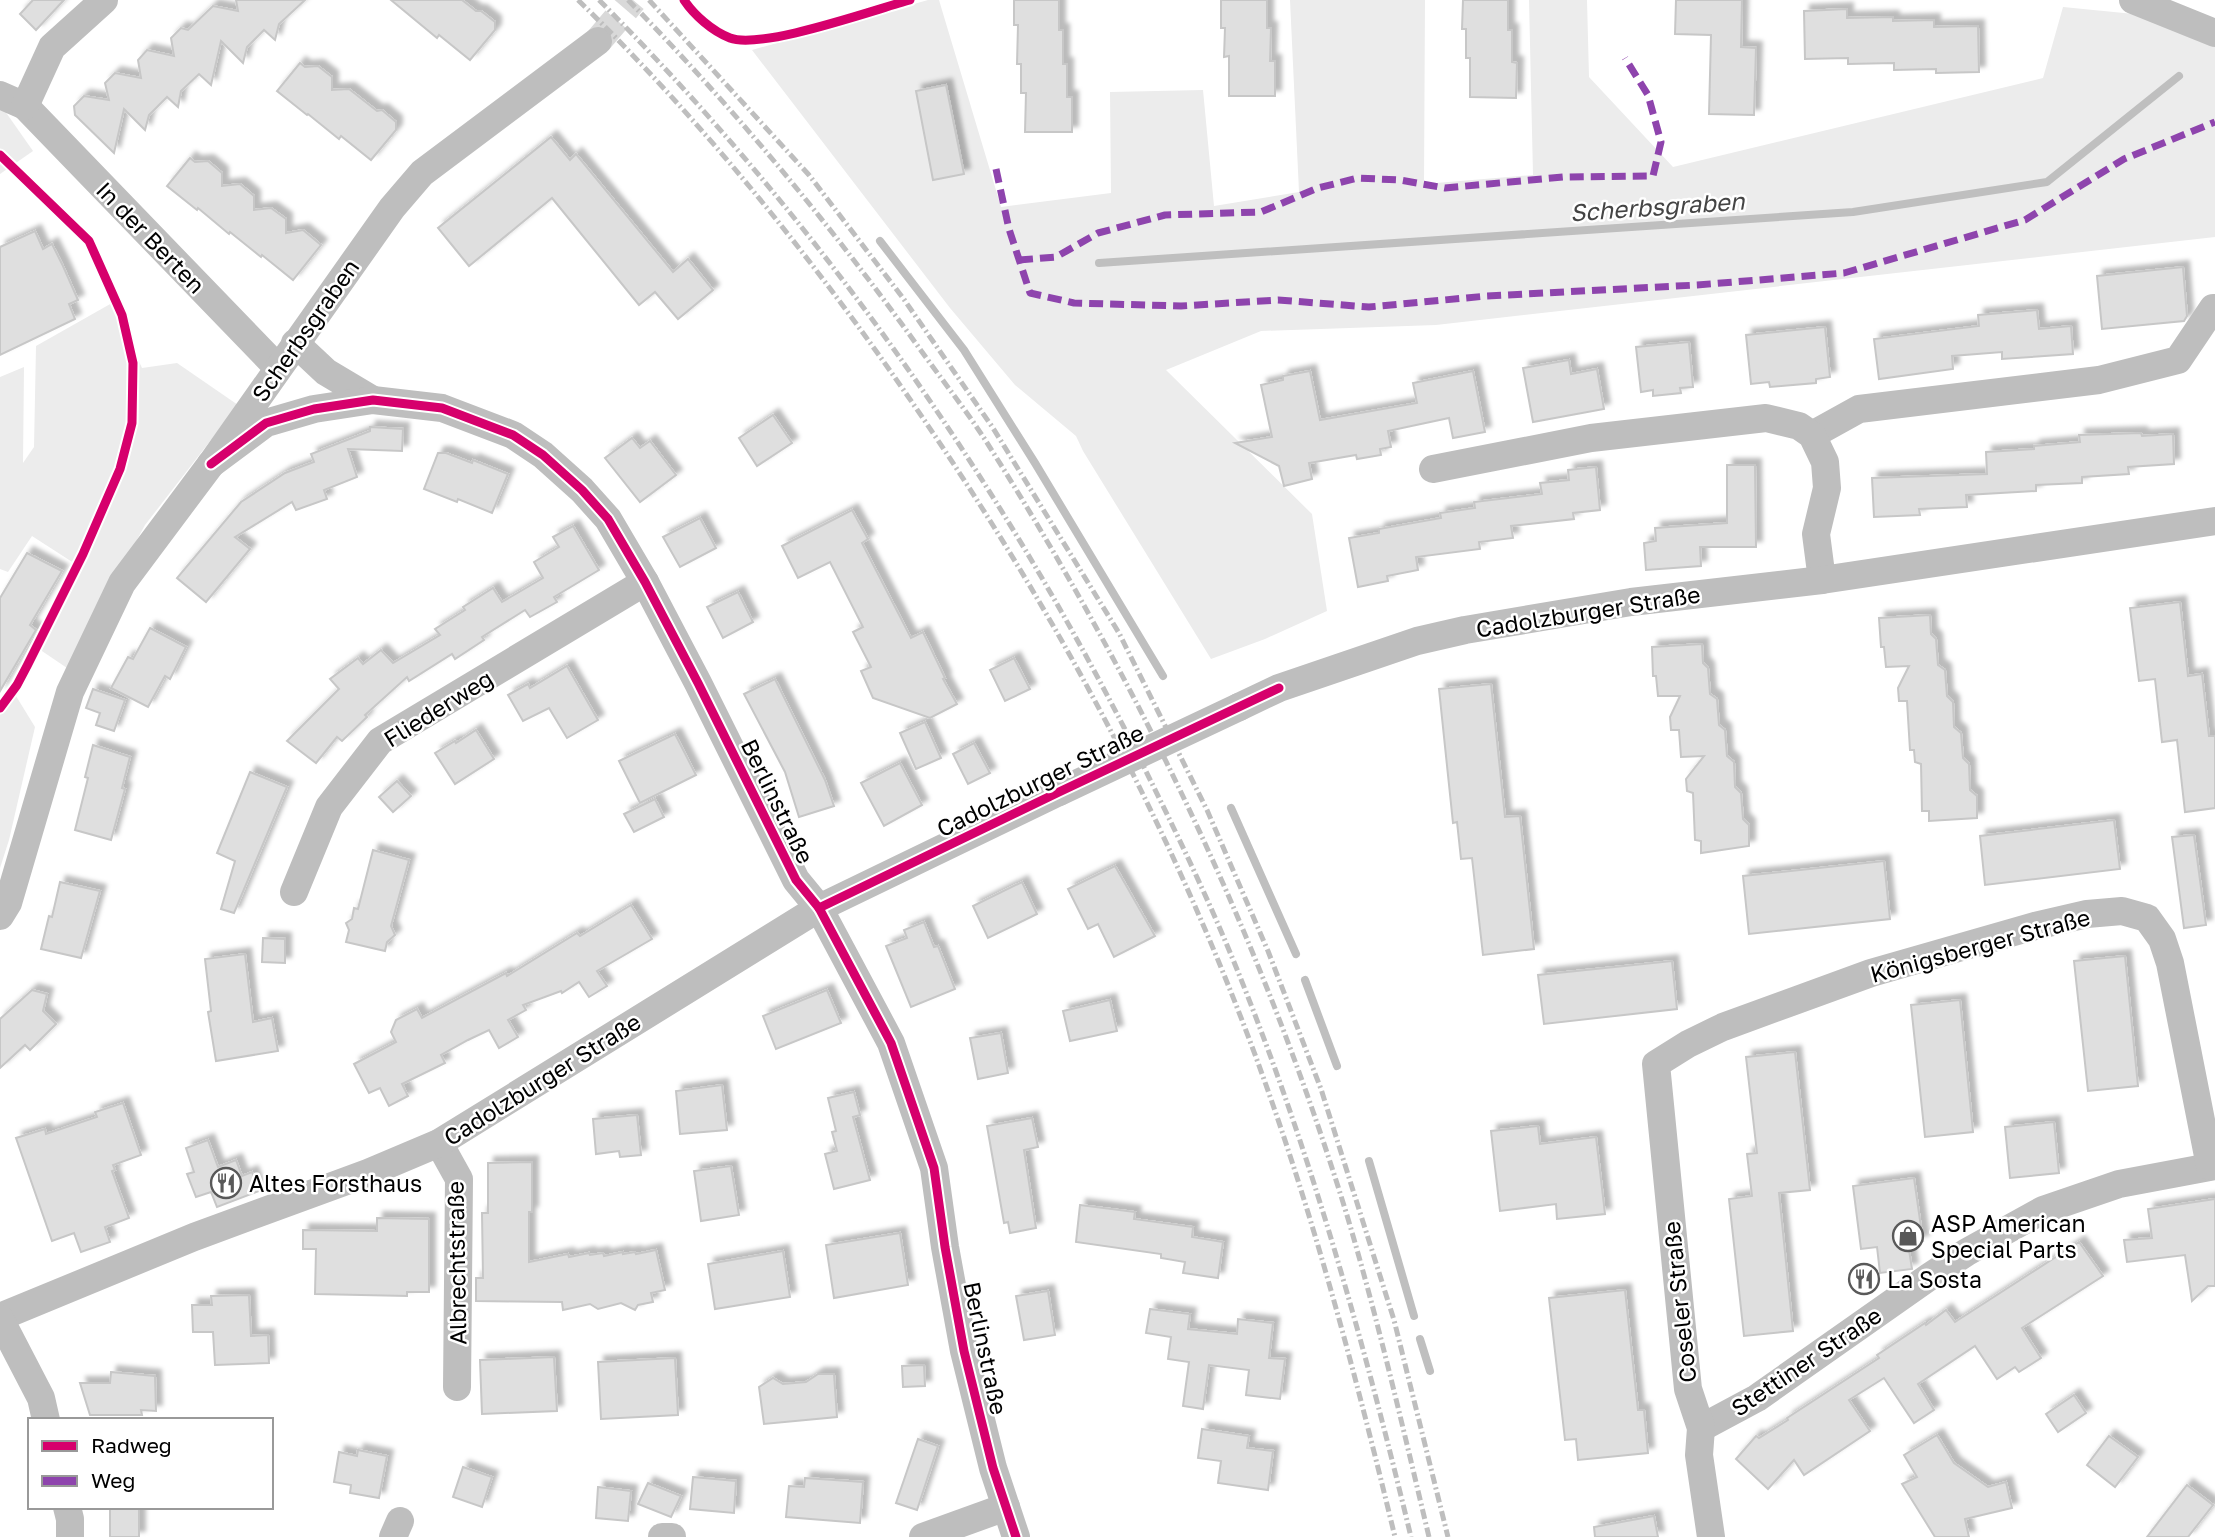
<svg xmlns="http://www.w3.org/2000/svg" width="2215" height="1537" font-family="'Golos Text',sans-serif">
  <defs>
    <filter id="shadow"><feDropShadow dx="6" dy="-6" stdDeviation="2" flood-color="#0004"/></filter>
  </defs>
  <rect width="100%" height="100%" fill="#fff"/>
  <g fill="#ececec">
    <polygon points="928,0 939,0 1001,207 1111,193 1110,92 1203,90 1214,206 1299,192 1290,0 1425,0 1424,184 1533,175 1529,0 1587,0 1589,77 1673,167 2043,78 2063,7 2215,22 2215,237 1436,325 1261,331 1166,370 1312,514 1327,611 1265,639 1211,659 1083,451 1076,436 1015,385 950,308 752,50"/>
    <polygon points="0,104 33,151 0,174"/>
    <polygon points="112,303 142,368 177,363 238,405 145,525 67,668 39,649 80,567 32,536 8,572 0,569 0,377 24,367 23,463 34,447 36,346"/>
    <polygon points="16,696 35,727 9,840 0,868 0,705"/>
  </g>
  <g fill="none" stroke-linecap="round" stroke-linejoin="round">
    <g stroke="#bfbfbf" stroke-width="8">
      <polyline points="880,241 964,350 1035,463 1163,676"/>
      <polyline points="1099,263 1853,212 2047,182 2179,76"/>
      <polyline points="1231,808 1296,954"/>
      <polyline points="1305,980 1337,1066"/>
      <polyline points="1369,1161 1414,1316"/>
      <polyline points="1420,1339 1430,1371"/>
    </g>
  </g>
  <g fill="#dfdfdf" stroke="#c7c7c7" stroke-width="2" filter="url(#shadow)">
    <polygon points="33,0 64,0 36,30 20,14"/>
    <polygon points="236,0 305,0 279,24 275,40 264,30 247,47 243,63 221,41 211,85 199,74 181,91 178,107 167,97 149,115 145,130 124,109 114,153 75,115 74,106 84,96 109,100 105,83 115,73 141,78 138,60 147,50 174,56 171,38 181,28 188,30 213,6 238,11"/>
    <polygon points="391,0 462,0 476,11 481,11 495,22 495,30 470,60 439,35 437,38"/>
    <polygon points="1014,0 1059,0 1059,30 1063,30 1063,64 1067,64 1067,97 1072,97 1072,132 1025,132 1026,93 1021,93 1021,64 1017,64 1018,25 1014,25"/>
    <polygon points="1221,0 1267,0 1267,28 1271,28 1270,61 1275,61 1275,96 1229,96 1229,56 1224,57 1225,28 1221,28"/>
    <polygon points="1463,0 1508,0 1508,30 1512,30 1512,62 1517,63 1516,98 1470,97 1470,58 1466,58 1466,29 1462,29"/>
    <polygon points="1676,0 1742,0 1741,47 1756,48 1754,115 1709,114 1711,35 1675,34"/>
    <polygon points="1847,9 1847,18 1893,17 1893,21 1934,20 1934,27 1978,26 1979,72 1936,73 1936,69 1894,70 1894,63 1848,64 1848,58 1805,59 1804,11"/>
    <polygon points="300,63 305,67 318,66 332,77 332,90 349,89 377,111 382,110 396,122 396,130 371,160 341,136 339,139 308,114 307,115 277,91"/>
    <polygon points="946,85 964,174 933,180 916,91"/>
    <polygon points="551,137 570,160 576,154 673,272 688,259 713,290 678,319 655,292 639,305 552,198 469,266 438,228"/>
    <polygon points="190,158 195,162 208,161 222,173 222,186 240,184 254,196 254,210 271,208 286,219 286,233 303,230 321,245 293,280 262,255 261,257 230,232 229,234 198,208 197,210 167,186"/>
    <polygon points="35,231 43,249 52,244 63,266 78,300 69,304 75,319 0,355 0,247"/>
    <polygon points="2183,267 2187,316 2184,321 2102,329 2097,276"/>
    <polygon points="2037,310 2039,329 2071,326 2073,354 2002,359 2002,352 1952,356 1953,369 1879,379 1874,339 1979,326 1978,315"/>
    <polygon points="1825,327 1830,377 1816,379 1816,383 1770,387 1769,382 1751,384 1746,335"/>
    <polygon points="1689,342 1693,387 1680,388 1681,393 1653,396 1653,390 1641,392 1636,347"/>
    <polygon points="1569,360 1571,374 1597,369 1604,409 1533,422 1523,368"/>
    <polygon points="1310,371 1320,420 1417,403 1413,383 1473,371 1485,432 1453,438 1449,418 1388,431 1391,447 1380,449 1381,455 1357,459 1356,455 1309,463 1312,479 1284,486 1279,466 1235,443 1272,437 1261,385 1283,380 1283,376"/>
    <polygon points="773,415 792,443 757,466 739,438"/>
    <polygon points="370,427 403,429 402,451 348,449 357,477 324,490 327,499 296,510 292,502 235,537 250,549 206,602 177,578 241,502 285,473 314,462 311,454 370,431"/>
    <polygon points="2141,433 2142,436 2173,434 2174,464 2128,467 2129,474 2082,477 2082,483 2036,485 2036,491 1966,495 1967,507 1919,509 1920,515 1874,517 1872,478 1987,474 1986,452 2034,449 2034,446 2080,442 2079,435"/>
    <polygon points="632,438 640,448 650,441 676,475 640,502 605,458"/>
    <polygon points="438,453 446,453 472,463 473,460 508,474 492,513 458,499 457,502 424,489"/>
    <polygon points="1727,465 1755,465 1756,547 1700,547 1701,566 1646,570 1644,543 1656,541 1655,528 1727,523"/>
    <polygon points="1596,467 1600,510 1573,513 1574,519 1511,526 1513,538 1479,542 1480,549 1416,557 1418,570 1387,576 1388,581 1358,587 1349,538 1379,533 1379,529 1441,518 1440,513 1475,508 1474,502 1542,494 1540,483 1569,480 1568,470"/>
    <polygon points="852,510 868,539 862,543 911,638 923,632 945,678 943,679 957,704 930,718 873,698 861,671 871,667 853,632 863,627 830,562 798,578 782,546"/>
    <polygon points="700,518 716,548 680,567 663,537"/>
    <polygon points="573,526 599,570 554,597 557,602 530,617 525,610 482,637 484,640 455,659 452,654 409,681 407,677 365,715 367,717 342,741 337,737 316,763 287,741 339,689 330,679 358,658 363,664 381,650 393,663 440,635 435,629 465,610 463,607 493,588 502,602 543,578 534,562 559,547 553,537"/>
    <polygon points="27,553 62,571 30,625 36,630 0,691 0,598"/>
    <polygon points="738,592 753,622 723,638 707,607"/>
    <polygon points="2180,602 2188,676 2202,674 2209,736 2215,736 2215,808 2185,812 2177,740 2162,742 2155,679 2139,681 2130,608"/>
    <polygon points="1930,615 1931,634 1936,639 1938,665 1945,670 1947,696 1953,702 1954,727 1961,733 1963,758 1969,764 1970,790 1977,796 1977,818 1929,821 1929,811 1922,811 1921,764 1915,762 1914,750 1910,750 1907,701 1899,701 1898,688 1909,666 1886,667 1884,647 1881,647 1879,618"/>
    <polygon points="150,628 186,647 170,679 165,676 148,707 111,688 128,657 133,659"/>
    <polygon points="1702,644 1703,663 1708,668 1710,694 1717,699 1719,725 1725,730 1727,756 1734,762 1735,787 1741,793 1743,819 1749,825 1749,846 1701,853 1701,841 1695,840 1693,793 1687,791 1686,779 1704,756 1681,757 1679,730 1671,730 1670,717 1680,696 1658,696 1656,676 1653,676 1652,647"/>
    <polygon points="1014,658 1030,689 1005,701 990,670"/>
    <polygon points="567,666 598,720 567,738 549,708 523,721 508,695 528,684 530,688"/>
    <polygon points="775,679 825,780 834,806 799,817 785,772 744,694"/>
    <polygon points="1491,684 1505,817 1520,816 1534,949 1483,955 1472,858 1461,859 1457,822 1453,823 1439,689"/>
    <polygon points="93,689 125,700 114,731 96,725 100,713 86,708"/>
    <polygon points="925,722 941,758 916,769 900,733"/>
    <polygon points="476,730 494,759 455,784 435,753 455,741 456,743"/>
    <polygon points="675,734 696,775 640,803 619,761"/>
    <polygon points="974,743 990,773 968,784 953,754"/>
    <polygon points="93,745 130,757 122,788 125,789 111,840 75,830 88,778 85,777"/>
    <polygon points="900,763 922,805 884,826 861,783"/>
    <polygon points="250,772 287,787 234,913 221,909 235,861 217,853"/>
    <polygon points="397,781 411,796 393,812 379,797"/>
    <polygon points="655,799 664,817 634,832 624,814"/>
    <polygon points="2114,820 2120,869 1985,885 1980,836"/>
    <polygon points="2194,835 2206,925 2184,928 2172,837"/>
    <polygon points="373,850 409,860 391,926 395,935 387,942 385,951 346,942 349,930 346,923 352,919 354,908 358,909"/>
    <polygon points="1884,861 1890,919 1749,934 1743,876"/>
    <polygon points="1115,866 1155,936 1114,957 1098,924 1088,929 1068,889"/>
    <polygon points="60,882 100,891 81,958 41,949 49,916 52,917"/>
    <polygon points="1022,882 1037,914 988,938 973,906"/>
    <polygon points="631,905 652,939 597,971 607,986 589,997 579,982 562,993 561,991 523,1005 526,1010 508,1020 518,1037 499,1048 489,1030 468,1040 441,1055 445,1063 402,1084 408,1096 389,1106 380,1088 369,1093 354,1064 396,1042 391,1032 396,1020 417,1009 422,1018 506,973 507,976 577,933 580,936"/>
    <polygon points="924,922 934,947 938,946 955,989 911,1007 886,946 907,938 904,930"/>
    <polygon points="263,938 285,939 285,963 262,962"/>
    <polygon points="245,954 253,1022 272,1018 278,1051 216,1061 208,1012 211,1011 205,959"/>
    <polygon points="2125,956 2138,1086 2088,1091 2074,961"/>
    <polygon points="1672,961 1677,1009 1544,1024 1538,975"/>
    <polygon points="32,990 47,994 43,1011 56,1024 30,1050 25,1045 0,1068 0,1019"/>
    <polygon points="827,990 841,1023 776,1049 763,1016"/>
    <polygon points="1110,1000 1117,1031 1070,1041 1063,1011"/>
    <polygon points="1960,1000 1973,1132 1925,1137 1911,1005"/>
    <polygon points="1001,1033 1008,1073 978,1079 970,1038"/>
    <polygon points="1795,1052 1810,1190 1779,1193 1793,1331 1744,1336 1729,1199 1752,1196 1747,1154 1757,1153 1746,1057"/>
    <polygon points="722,1085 727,1130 680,1134 676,1091"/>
    <polygon points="854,1092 860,1115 853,1117 870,1180 834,1189 825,1154 837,1151 832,1132 836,1131 828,1098"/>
    <polygon points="123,1103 141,1155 113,1165 115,1170 112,1171 129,1218 105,1227 110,1242 81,1252 74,1233 52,1241 16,1138 45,1129 46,1134 97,1117 95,1112"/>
    <polygon points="637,1115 641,1155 620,1157 619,1151 596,1154 593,1119"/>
    <polygon points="1032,1118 1038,1147 1024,1150 1036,1228 1010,1233 1008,1222 1004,1223 987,1126"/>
    <polygon points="2054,1122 2059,1173 2010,1178 2005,1127"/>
    <polygon points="1538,1126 1540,1144 1596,1137 1605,1214 1557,1219 1556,1204 1500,1211 1491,1131"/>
    <polygon points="208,1140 218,1167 236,1160 242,1176 252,1172 259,1191 217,1207 211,1192 196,1197 187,1174 194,1172 186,1148"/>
    <polygon points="532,1162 532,1212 529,1212 529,1262 568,1254 569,1257 589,1253 590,1255 603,1253 604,1256 623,1252 623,1254 635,1252 636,1254 656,1250 665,1290 651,1293 653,1302 638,1305 635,1310 621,1303 598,1309 590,1304 563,1310 562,1302 476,1301 476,1278 483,1278 482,1213 488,1213 488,1163"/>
    <polygon points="731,1166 739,1215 701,1221 694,1171"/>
    <polygon points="1914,1178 1923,1241 1908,1243 1912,1269 1880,1273 1877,1247 1861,1249 1853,1186"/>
    <polygon points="2215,1199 2215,1286 2208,1286 2192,1301 2185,1255 2127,1262 2124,1240 2152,1238 2148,1209"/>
    <polygon points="1080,1205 1135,1212 1134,1219 1193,1227 1192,1237 1223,1242 1218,1278 1183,1273 1185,1262 1161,1258 1161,1254 1076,1242"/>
    <polygon points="377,1218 429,1219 429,1292 407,1292 407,1296 315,1294 316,1249 303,1249 303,1230 377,1231"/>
    <polygon points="900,1233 908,1285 834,1298 826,1245"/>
    <polygon points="2079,1242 2103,1276 2022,1328 2041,1358 2019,1372 2015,1367 1997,1379 1975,1346 1918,1384 1934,1410 1914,1423 1884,1378 1849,1400 1870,1431 1804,1475 1794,1460 1768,1489 1736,1459 1756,1436 1759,1438 1788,1420 1787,1418 1879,1358 1877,1355 1925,1323 1926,1325 1946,1310 1955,1322"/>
    <polygon points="783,1251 790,1297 715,1309 708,1264"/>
    <polygon points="1625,1290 1638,1410 1644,1410 1648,1453 1578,1460 1576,1439 1565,1440 1549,1298"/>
    <polygon points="1048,1291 1055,1335 1024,1340 1016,1296"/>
    <polygon points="249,1295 251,1336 268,1335 269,1363 215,1365 213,1332 193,1332 192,1305 212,1305 211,1296"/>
    <polygon points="1150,1309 1190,1314 1188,1329 1237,1334 1238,1319 1273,1323 1269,1358 1285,1359 1280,1399 1246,1395 1249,1370 1209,1365 1203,1409 1183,1406 1189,1362 1168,1359 1171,1337 1146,1333"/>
    <polygon points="554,1357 557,1411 482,1414 480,1360"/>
    <polygon points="675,1358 678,1415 601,1419 598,1362"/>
    <polygon points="924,1365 925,1386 903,1387 902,1366"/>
    <polygon points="111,1372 155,1376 156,1411 141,1410 142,1415 90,1415 80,1383 110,1383"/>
    <polygon points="818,1374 834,1374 837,1417 764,1424 759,1387 773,1378 783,1384 806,1382"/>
    <polygon points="2074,1395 2086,1413 2058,1432 2046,1414"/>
    <polygon points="1202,1429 1249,1436 1247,1448 1273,1451 1268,1490 1218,1483 1221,1461 1198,1458"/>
    <polygon points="1937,1435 1954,1463 1988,1487 2006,1482 2012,1508 1965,1519 1969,1537 1935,1537 1902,1484 1917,1477 1904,1455"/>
    <polygon points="2109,1436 2138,1457 2115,1487 2087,1465"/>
    <polygon points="918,1439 938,1446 917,1510 896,1503"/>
    <polygon points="358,1450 387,1456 379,1498 350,1493 351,1485 334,1482 339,1452 357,1456"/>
    <polygon points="463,1467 492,1477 482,1507 453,1497"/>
    <polygon points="693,1477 736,1481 734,1513 690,1509"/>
    <polygon points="805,1478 863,1482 860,1523 786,1517 789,1486 804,1487"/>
    <polygon points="648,1483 681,1496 671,1517 638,1504"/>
    <polygon points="2187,1485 2213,1505 2188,1537 2147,1537"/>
    <polygon points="598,1487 631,1491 628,1521 596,1518"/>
    <polygon points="110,1508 139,1509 139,1537 110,1537"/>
    <polygon points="1654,1516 1658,1537 1595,1537 1594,1527"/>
  </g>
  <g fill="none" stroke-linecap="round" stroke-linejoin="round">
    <polyline stroke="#d9d9d9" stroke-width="28" stroke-dasharray="28 14" stroke-linecap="butt" points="598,41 633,0"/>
    <g stroke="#bebebe" stroke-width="28">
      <polyline points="2133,0 2215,33"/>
      <polyline points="0,95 25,106 278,368"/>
      <polyline points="25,106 52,47 104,0"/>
      <polyline points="295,343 326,372 373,400"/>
      <polyline points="1812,435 1859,409 2099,380 2178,360 2213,308"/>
      <polyline points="211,464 266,423 314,409 373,400 442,408 513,435 543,455 582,490 608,519 645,582 698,683 796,880 819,908 891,1043 934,1168 945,1247 964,1351 993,1468 1016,1537"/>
      <polyline points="1433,469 1591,438 1766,418 1799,426 1812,435 1825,462 1827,488 1816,534 1822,580"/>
      <polyline points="1239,707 1279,688 1417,641 1465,630 1631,602 1822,580 2215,521"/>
      <polyline points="294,892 329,807 380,741 645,582"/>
      <polyline points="0,916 8,903 70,692 122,583 211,464 392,208 422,173 598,41"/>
      <polyline points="439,1143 459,1179 457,1387"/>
      <polyline points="0,1317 194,1237 368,1173 439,1143 819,908 1059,792"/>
      <polyline points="0,1319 41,1398 46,1420"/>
      <polyline points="1701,1428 1757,1398 1929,1277 1967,1252 2043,1210 2119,1184 2215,1166"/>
      <polyline points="67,1507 70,1519 70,1537"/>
      <polyline points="393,1537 400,1521"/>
      <polyline points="662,1537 672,1537"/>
      <polyline points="923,1537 1006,1507"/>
      <polyline points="1711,1537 1699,1455 1701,1428 1688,1389 1656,1064 1688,1044 1723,1027 1871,973 2035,926 2087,914 2122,911 2147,918 2162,939 2170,963 2210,1166"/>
    </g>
    <g stroke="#bebebe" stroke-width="5" stroke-dasharray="10 3.5 2 3.5" stroke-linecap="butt">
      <path d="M578,0c110,107 209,227 298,351 157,219 288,456 381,709 57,156 99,316 138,477"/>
      <path d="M599,0c220,221 398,475 538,753 34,69 68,138 97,209 76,186 130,380 177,575"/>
      <path d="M628,0c105,107 201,223 289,345 22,31 46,61 67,93 153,241 278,501 362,774 32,107 57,216 83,325"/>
      <polyline points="649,0 809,175 903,298 993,428 1119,633 1207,810 1268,951 1321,1089 1394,1320 1448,1537"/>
    </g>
    <polyline stroke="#bebebe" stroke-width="28" points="1059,792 1239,707"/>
    <g stroke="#8e44ad" stroke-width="7" stroke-dasharray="14 7" stroke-linecap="butt">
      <polyline points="996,169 1009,229 1030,293 1074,303 1181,306 1278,300 1369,307 1487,296 1697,285 1844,273 2025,220 2124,159 2215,122"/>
      <polyline points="1019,260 1056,257 1098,233 1165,215 1261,212 1318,188 1358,178 1400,180 1445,188 1563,177 1653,176 1661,142 1648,95 1625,58"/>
    </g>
    <g stroke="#fff" stroke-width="13">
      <g id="cycleway">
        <path d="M684,0c10,15 28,31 46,38 31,12 143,-28 180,-38"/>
        <polyline points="0,155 89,241 122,315 133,363 132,423 120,469 83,554 27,666 17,685 0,708"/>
        <polyline points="211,464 266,423 314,409 373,400 442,408 513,435 543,455 582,490 608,519 645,582 698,683 796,880 819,908 891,1043 934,1168 945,1247 964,1351 993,1468 1016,1537"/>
        <polyline points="819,908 1059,792 1279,688"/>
      </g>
    </g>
    <use href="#cycleway" stroke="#d6006c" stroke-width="9"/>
  </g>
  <defs>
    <g id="restaurant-ring" transform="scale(1.575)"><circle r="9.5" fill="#fff" stroke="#595959" stroke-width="1.5"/><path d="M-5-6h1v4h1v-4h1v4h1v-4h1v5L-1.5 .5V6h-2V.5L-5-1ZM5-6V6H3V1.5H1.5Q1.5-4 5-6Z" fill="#595959"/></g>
    <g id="shop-ring" transform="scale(1.575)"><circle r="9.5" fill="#fff" stroke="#595959" stroke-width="1.5"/><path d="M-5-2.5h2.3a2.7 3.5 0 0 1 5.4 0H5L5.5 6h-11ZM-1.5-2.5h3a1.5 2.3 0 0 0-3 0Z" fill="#595959"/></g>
  </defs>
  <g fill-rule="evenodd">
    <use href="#restaurant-ring" x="226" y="1183"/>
    <use href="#shop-ring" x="1908" y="1236"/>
    <use href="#restaurant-ring" x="1864" y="1279"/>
  </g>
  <g text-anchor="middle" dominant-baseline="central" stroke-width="5" stroke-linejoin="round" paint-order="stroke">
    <g font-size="23" fill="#000" stroke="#fff">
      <text transform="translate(151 237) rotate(46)">In der Berten</text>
      <text transform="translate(305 330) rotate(-55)">Scherbsgraben</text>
      <text transform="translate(1588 611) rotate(-9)">Cadolzburger Straße</text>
      <text transform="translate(438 708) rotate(-32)">Fliederweg</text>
      <text transform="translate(1040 780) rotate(-26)">Cadolzburger Straße</text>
      <text transform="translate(778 801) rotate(64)">Berlinstraße</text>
      <text transform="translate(1980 945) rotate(-15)">Königsberger Straße</text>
      <text transform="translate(542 1079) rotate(-32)">Cadolzburger Straße</text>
      <text transform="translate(456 1263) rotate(-91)">Albrechtstraße</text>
      <text transform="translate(1679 1302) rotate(-96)">Coseler Straße</text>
      <text transform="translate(986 1348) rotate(78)">Berlinstraße</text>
      <text transform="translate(1806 1361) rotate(-34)">Stettiner Straße</text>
    </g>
    <g font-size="23" fill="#000" stroke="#fff" text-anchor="start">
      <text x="249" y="1183">Altes Forsthaus</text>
      <text x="1931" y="1223">ASP American<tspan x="1931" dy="26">Special Parts</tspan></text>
      <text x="1887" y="1279">La Sosta</text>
    </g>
    <g font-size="24" font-style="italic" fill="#444" stroke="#fff">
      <text transform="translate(1657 206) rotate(-4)">Scherbsgraben</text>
    </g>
  </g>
  <rect x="28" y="1418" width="245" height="91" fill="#ffffff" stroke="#999999" stroke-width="2"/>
  <rect x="42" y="1441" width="35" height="10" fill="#d6006c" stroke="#999999" stroke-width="2"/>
  <text x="91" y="1453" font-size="21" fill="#000000">Radweg</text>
  <rect x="42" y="1476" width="35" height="10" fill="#8e44ad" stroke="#999999" stroke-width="2"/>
  <text x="91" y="1488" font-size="21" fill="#000000">Weg</text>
</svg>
